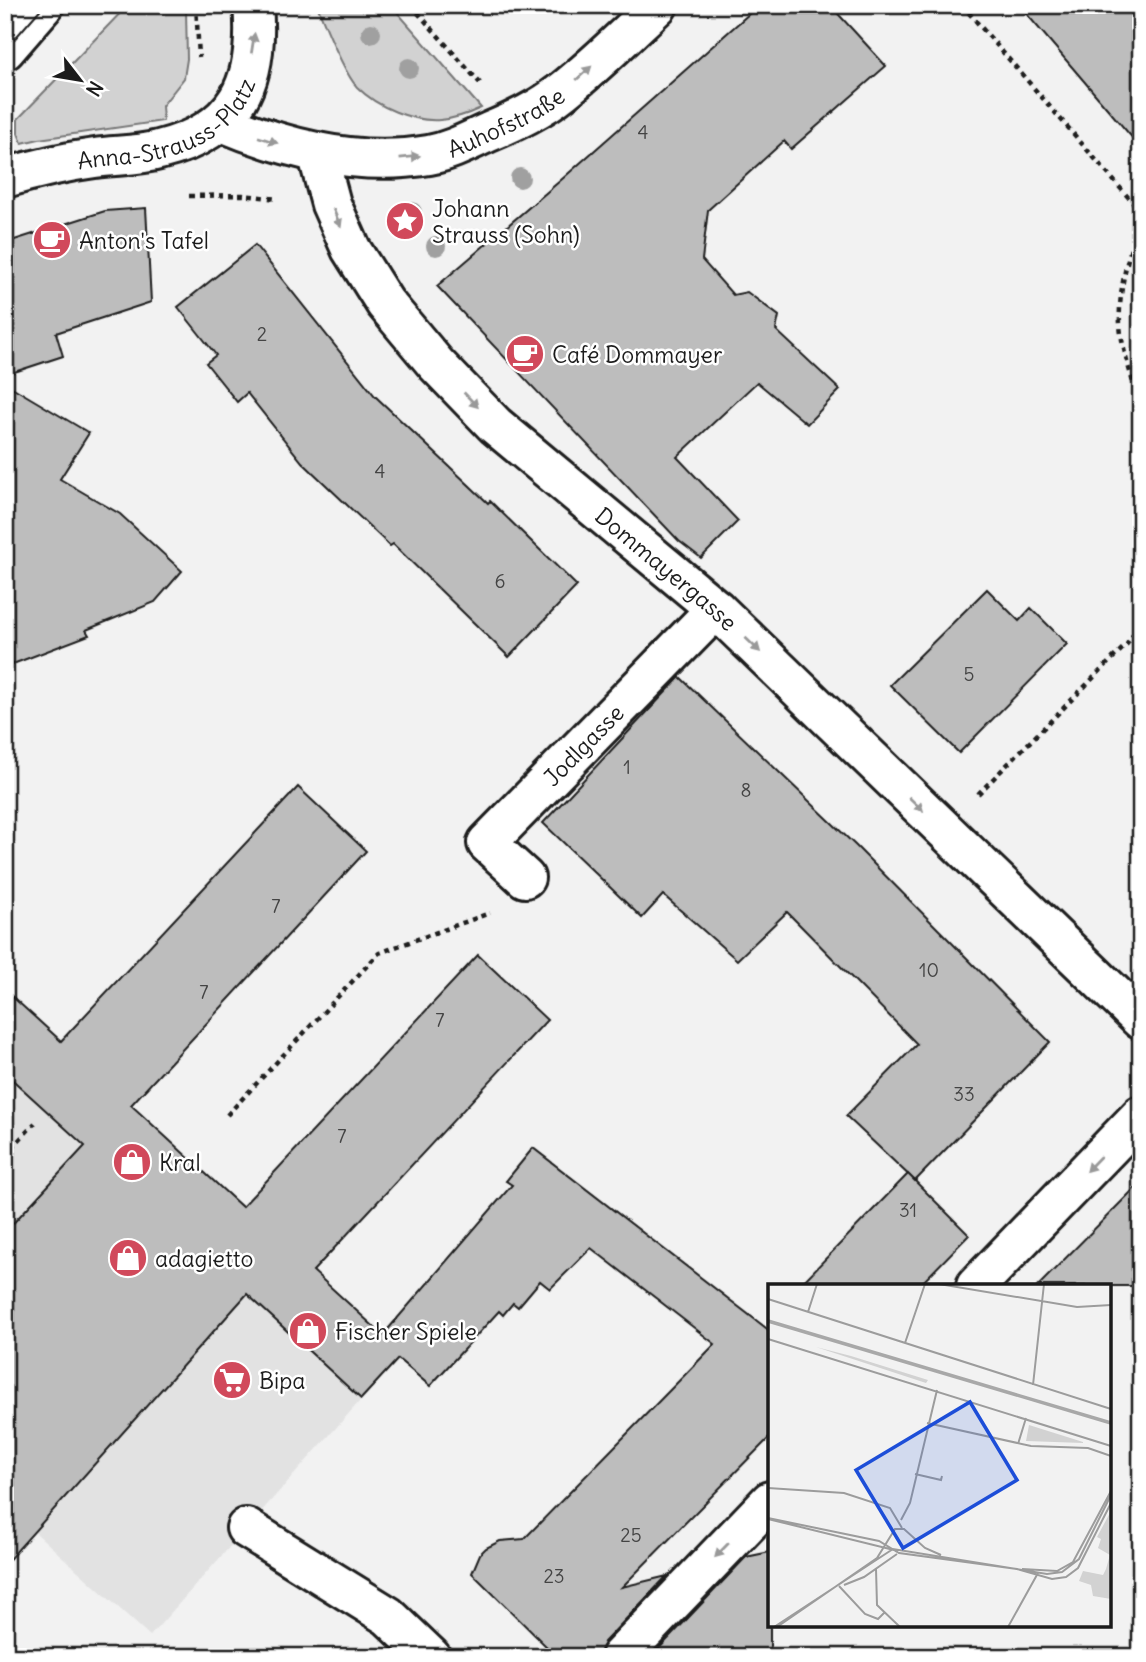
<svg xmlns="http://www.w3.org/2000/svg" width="1146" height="1662" font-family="Delius,sans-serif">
  <rect width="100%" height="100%" fill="#f2f2f2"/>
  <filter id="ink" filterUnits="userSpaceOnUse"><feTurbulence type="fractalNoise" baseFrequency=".0143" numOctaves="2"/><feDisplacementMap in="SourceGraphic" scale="14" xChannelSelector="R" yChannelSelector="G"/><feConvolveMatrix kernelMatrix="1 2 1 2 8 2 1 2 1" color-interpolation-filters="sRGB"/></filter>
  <g filter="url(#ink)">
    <polygon fill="#e2e2e2" points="5,990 402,1354 150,1636 5,1505"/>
    <g fill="#d2d2d2" stroke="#777" stroke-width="2">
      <polygon points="128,5 184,5 186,10 187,59 184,78 162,106 163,121 39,139 22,143 18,133 18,119"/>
      <path d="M317,5h74l90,103c-13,6 -26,11 -41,12 -28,2 -63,-13 -83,-33 -13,-14 -32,-62 -40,-82z"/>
    </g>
    <g fill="#bdbdbd" stroke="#1c1c1c" stroke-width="2">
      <polygon points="759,5 830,5 886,66 791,149 784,141 708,210 702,260 733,295 747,292 779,316 776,330 840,390 807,424 757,382 677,457 738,521 701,558 679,541 437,286 561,180"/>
      <polygon points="1019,5 1141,5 1141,148"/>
      <polygon points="146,208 151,302 56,333 63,356 5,375 5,243 105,211"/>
      <polygon points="255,245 375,396 488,503 490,501 577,586 509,657 393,544 390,546 302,462 247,393 237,402 206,363 216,355 178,307"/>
      <polygon points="5,383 89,433 60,479 120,514 182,571 155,602 86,630 89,635 5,667"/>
      <polygon points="987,589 1019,621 1031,608 1067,644 959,753 890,685"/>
      <polygon points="680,677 856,846 1050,1042 915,1181 846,1116 917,1044 787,912 737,960 663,895 642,918 543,823"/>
      <polygon points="298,787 366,851 131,1105 242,1207 478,955 547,1020 313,1271 383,1335 512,1185 506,1181 533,1148 770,1331 770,1437 622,1587 667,1576 604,1642 599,1657 557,1657 472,1573 480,1554 486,1548 500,1541 524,1539 715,1344 591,1248 550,1289 540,1281 518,1307 513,1303 503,1315 499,1311 430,1386 398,1359 361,1399 247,1294 5,1564 5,1232 85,1146 5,1073 5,990 61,1041"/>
      <polygon points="908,1174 969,1235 919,1286 799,1286"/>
      <polygon points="1141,1182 1141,1286 1038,1286"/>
      <polygon points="770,1552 770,1657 651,1657 746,1557"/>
    </g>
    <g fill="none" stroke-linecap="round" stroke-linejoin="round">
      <g stroke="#1c1c1c" stroke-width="44">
        <g id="minor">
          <polyline points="5,50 44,5"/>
          <path id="s1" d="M222,122c64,27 137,45 207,33 22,-4 40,-14 60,-23 26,-11 52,-23 74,-41 33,-26 64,-57 95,-86"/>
          <path id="s2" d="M317,152l14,52 20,45 34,54 51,61 59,61 221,184 425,411"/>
          <path id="s3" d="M525,878l-38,-35 229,-234"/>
          <polyline points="976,1286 1141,1115"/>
          <polyline points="246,1528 388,1616 431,1657"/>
          <polyline points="620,1657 770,1501"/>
        </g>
      </g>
      <g stroke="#1c1c1c" stroke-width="44">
        <g id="major">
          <path id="s4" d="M5,178c30,-9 59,-16 90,-20 21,-3 43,-2 64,-8 78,-19 101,-67 94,-145"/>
        </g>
      </g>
      <g stroke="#1c1c1c" stroke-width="4.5" stroke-dasharray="5 5" stroke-linecap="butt">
        <polyline points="196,5 199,57"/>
        <polyline points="411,5 480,83"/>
        <polyline points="962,5 1141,212"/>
        <polyline points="189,196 243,195 278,199"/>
        <path d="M1141,221c-14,33 -25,78 -20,113 4,25 13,50 20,75"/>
        <polyline points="978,794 1127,644 1141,623"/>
        <polyline points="227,1115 379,953 490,913"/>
        <polyline points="5,1155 35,1123"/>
      </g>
      <use href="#minor" stroke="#fff" stroke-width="38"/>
      <use href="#major" stroke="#fff" stroke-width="38"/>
      <polyline stroke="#1c1c1c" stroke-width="2" points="5,50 44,5"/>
    </g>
    <g fill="#a0a0a0">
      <circle cx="371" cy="33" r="10"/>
      <circle cx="409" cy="68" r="10"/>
      <circle cx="520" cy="178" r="10"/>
      <circle cx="412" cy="212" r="10"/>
      <circle cx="436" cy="246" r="10"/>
    </g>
    <defs><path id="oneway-solid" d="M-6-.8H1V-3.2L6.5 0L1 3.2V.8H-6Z" transform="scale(1.75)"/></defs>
    <g fill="#999">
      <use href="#oneway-solid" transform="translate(253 43) rotate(-81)"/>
      <use href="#oneway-solid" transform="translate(584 73) rotate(-42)"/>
      <use href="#oneway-solid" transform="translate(268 140) rotate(18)"/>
      <use href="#oneway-solid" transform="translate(410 157) rotate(-6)"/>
      <use href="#oneway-solid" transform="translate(337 218) rotate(67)"/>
      <use href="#oneway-solid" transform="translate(471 400) rotate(46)"/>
      <use href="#oneway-solid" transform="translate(753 645) rotate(44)"/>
      <use href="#oneway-solid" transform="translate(916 804) rotate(44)"/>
      <use href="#oneway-solid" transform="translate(1093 1164) rotate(134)"/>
      <use href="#oneway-solid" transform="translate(722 1550) rotate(134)"/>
    </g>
  </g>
  <defs>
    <g id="sight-disc" transform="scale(2.0125)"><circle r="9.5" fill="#d1495b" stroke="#fff"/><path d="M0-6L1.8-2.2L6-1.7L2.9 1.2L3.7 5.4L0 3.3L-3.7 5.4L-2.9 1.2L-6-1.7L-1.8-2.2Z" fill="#fff"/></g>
    <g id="cafe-disc" transform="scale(2.0125)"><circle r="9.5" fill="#d1495b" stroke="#fff"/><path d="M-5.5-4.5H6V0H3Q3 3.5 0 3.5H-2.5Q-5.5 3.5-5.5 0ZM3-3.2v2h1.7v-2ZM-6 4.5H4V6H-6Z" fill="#fff"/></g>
    <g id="shop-disc" transform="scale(2.0125)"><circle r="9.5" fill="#d1495b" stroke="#fff"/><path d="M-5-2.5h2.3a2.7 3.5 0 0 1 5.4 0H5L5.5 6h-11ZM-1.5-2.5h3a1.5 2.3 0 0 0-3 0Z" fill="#fff"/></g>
    <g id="supermarket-disc" transform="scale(2.0125)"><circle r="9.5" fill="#d1495b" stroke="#fff"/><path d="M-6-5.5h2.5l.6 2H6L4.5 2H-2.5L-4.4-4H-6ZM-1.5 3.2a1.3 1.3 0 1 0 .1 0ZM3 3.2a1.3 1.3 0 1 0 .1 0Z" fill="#fff"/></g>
  </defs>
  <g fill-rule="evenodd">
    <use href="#sight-disc" x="405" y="221"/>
    <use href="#cafe-disc" x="52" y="240"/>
    <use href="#cafe-disc" x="525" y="354"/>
    <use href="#shop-disc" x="132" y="1162"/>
    <use href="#shop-disc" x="128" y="1258"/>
    <use href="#shop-disc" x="308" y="1331"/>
    <use href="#supermarket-disc" x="232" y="1380"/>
  </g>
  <g text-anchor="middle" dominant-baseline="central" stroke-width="5" stroke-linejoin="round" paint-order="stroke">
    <g font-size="19" fill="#444">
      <text x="643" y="132">4</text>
      <text x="262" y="334">2</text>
      <text x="380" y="471">4</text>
      <text x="500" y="581">6</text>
      <text x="969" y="674">5</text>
      <text x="627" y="767">1</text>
      <text x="746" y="790">8</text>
      <text x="276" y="906">7</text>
      <text x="929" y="970">10</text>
      <text x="204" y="992">7</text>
      <text x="440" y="1020">7</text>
      <text x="964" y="1094">33</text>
      <text x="342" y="1136">7</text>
      <text x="908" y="1210">31</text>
      <text x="631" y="1535">25</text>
      <text x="554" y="1576">23</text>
    </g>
    <g font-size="23" fill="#1c1c1c" stroke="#fff">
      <text stroke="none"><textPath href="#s4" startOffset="175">Anna-Strauss-Platz</textPath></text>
      <text stroke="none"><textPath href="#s1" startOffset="296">Auhofstraße</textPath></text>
      <text stroke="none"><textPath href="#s2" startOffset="555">Dommayergasse</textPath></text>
      <text stroke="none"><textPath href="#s3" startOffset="189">Jodlgasse</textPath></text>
    </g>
    <g font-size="23" fill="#1c1c1c" stroke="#fff" text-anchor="start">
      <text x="432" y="208">Johann<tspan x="432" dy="26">Strauss (Sohn)</tspan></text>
      <text x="79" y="240">Anton's Tafel</text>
      <text x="552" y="354">Café Dommayer</text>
      <text x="159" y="1162">Kral</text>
      <text x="155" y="1258">adagietto</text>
      <text x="335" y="1331">Fischer Spiele</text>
      <text x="259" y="1380">Bipa</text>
    </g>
  </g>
  <g transform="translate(768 1284)">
    <rect width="343" height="343" fill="#f2f2f2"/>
    <path d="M48,63l35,9 77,24 -2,3zM261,141l54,17v1l-57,-2zM343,227v88l-18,-3 -2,-11 -12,-4 4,-10 20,4 3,-6 4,-14 -12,-7 3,-9 -4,-2z" fill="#d2d2d2"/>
    <path fill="none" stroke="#a8a8a8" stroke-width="3.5" d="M0,37l343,102"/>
    <path fill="none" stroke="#9c9c9c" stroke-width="2" d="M171,0l138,23 34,-2M0,15l343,110M40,28l9,-28M0,55l343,107M137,59l20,-59M265,101l11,-101M159,139l104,23 57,2 23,8M250,160l8,-26M147,190l26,6 1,-4M0,204l76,5 46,15 12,20M0,234l111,23 20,12 118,16 35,10 14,-2 12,-9 33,-65M0,235l130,32M133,236l9,-17 27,-113M108,285l1,36 23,22M254,285l35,2 16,-9 38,-71M76,301l20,-8 33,-23M71,302l26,28 13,5 6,-6M6,343l119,-78 154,25 15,-2 17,-13 32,-64M9,343l100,-69 18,-29h9l21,19 16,7M240,343l30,-54"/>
    <path fill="#1d4ed8" fill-opacity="0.15" stroke="#1d4ed8" stroke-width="3.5" d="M202,118l47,78 -114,68 -47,-78z"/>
    <rect width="343" height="343" fill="none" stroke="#1c1c1c" stroke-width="3.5"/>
  </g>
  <rect width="1146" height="1662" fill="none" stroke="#fff" stroke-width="28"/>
  <rect x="14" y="14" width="1118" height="1634" fill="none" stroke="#1c1c1c" stroke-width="2.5" filter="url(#ink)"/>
  <g transform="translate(80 80) rotate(121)" stroke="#ffffff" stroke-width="5" paint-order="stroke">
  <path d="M0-5L12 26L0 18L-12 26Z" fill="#1c1c1c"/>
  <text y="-10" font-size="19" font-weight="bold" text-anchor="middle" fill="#1c1c1c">N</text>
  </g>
</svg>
